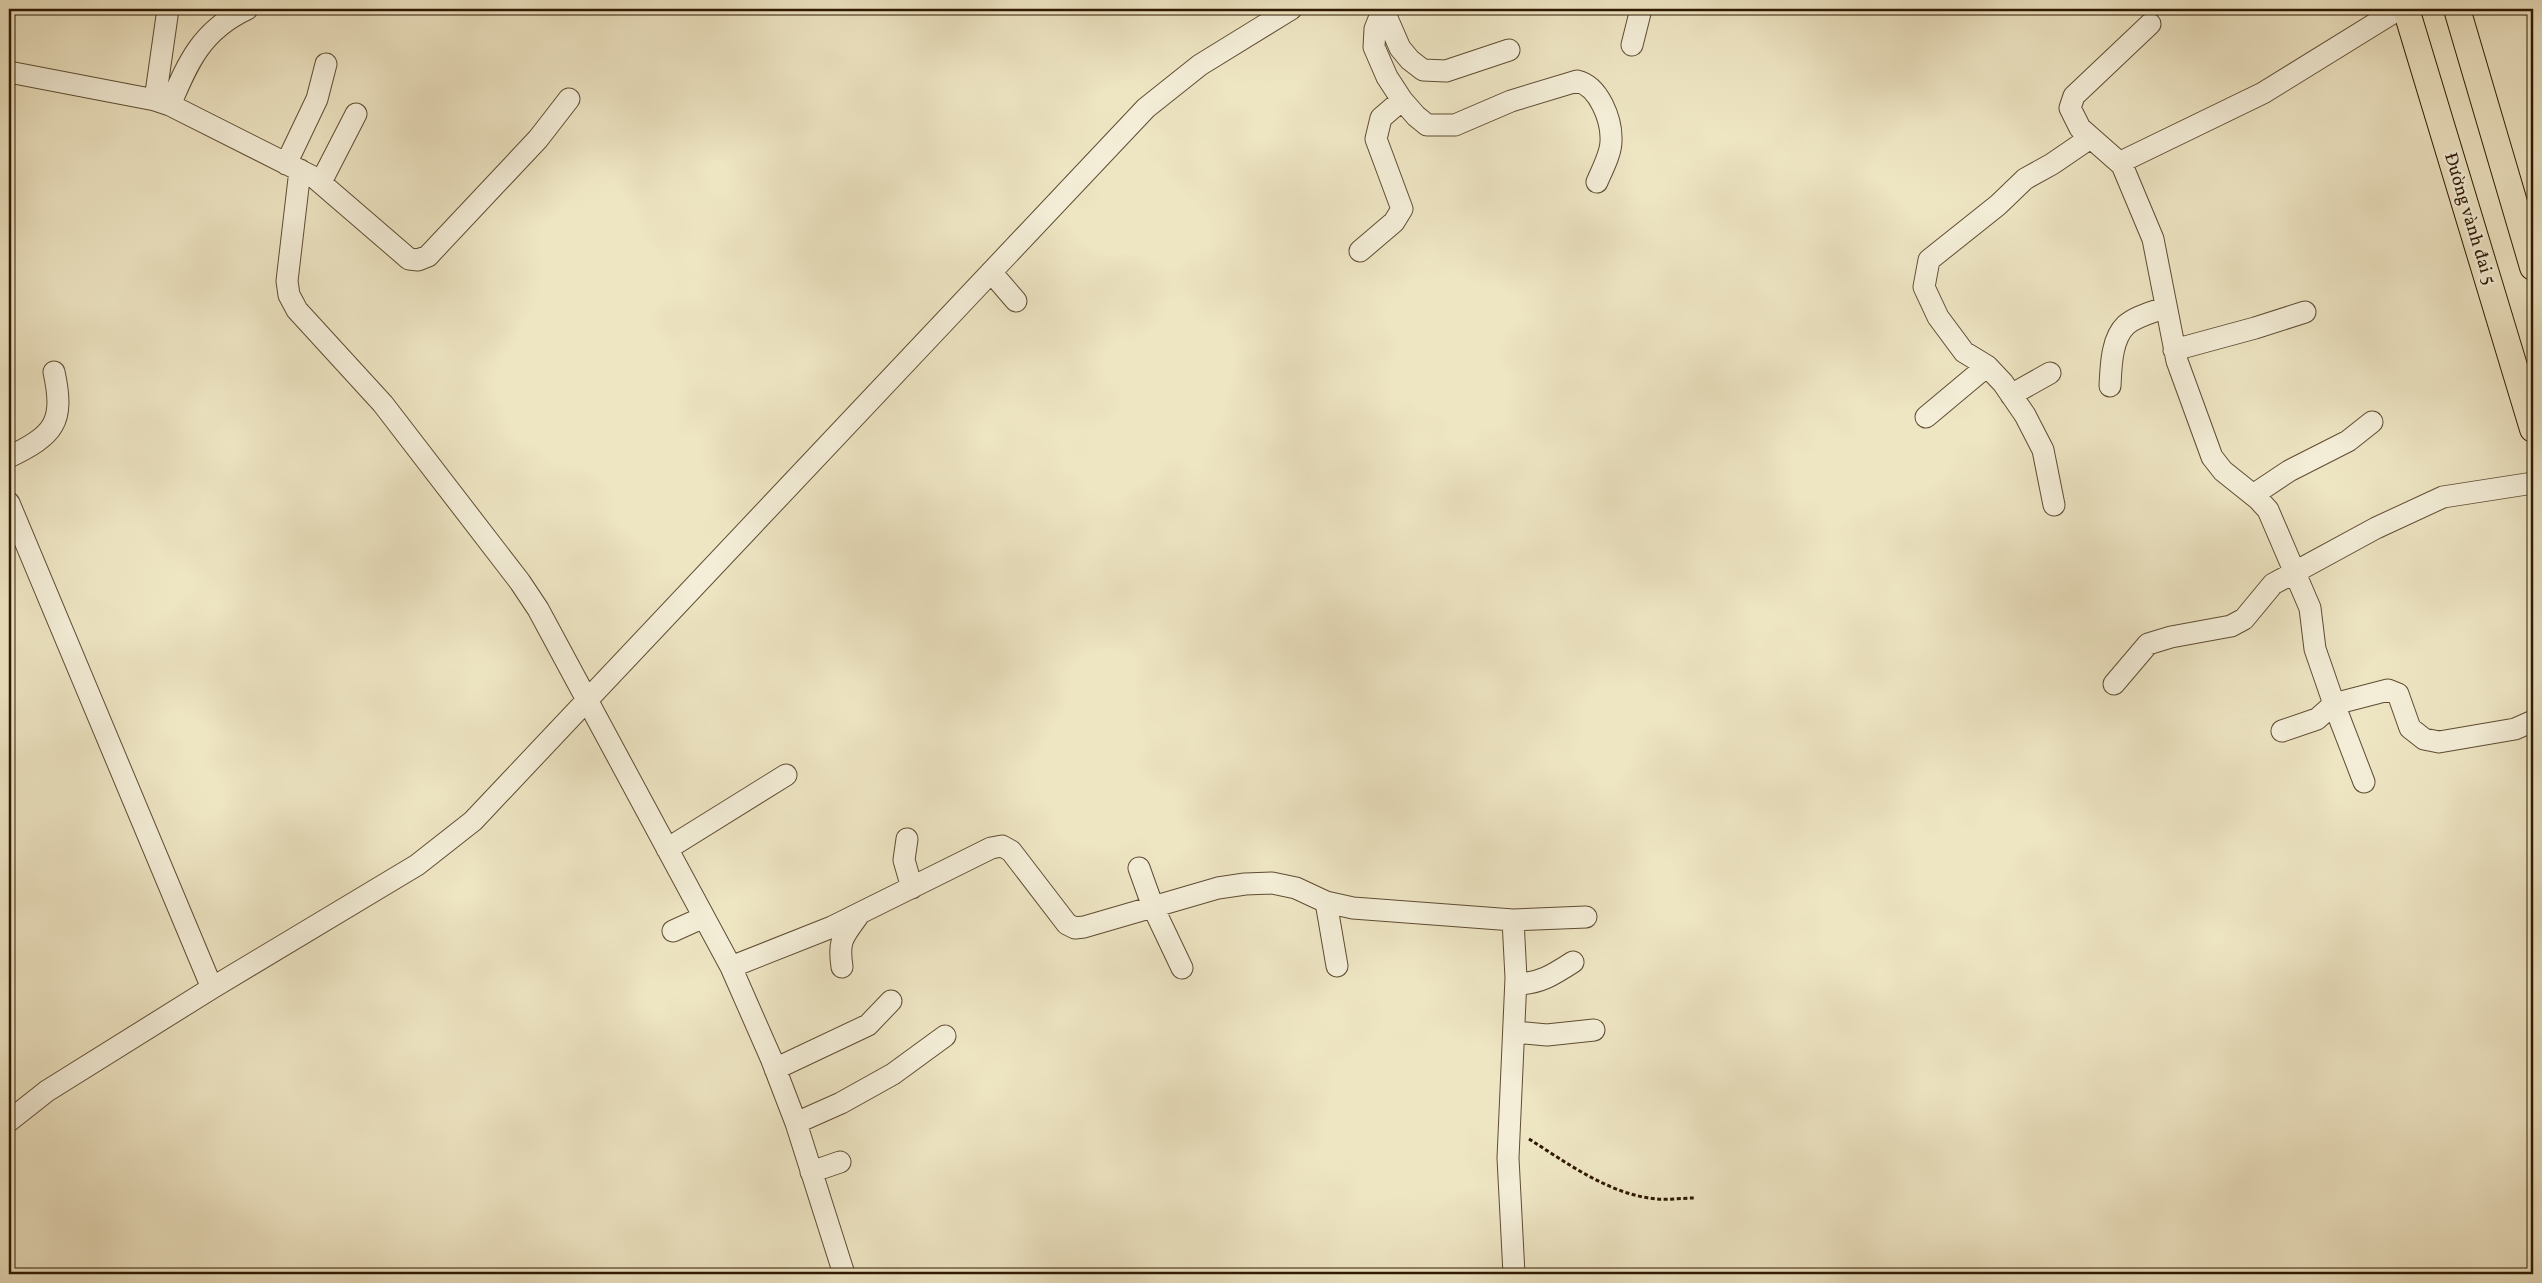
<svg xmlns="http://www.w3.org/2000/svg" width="2542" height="1283" viewBox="0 0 2542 1283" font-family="Vollkorn,serif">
<rect width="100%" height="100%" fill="#eee5c3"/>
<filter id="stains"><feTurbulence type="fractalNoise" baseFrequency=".004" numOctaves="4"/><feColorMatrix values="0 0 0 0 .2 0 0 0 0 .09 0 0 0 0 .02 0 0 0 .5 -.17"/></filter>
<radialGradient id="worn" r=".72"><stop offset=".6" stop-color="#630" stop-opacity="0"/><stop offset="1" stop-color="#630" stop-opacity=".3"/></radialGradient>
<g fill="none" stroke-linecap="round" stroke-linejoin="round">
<defs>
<path id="minor" d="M1383,9L1375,29L1374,47L1387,77L1402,100L1416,116L1427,125H1455L1511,101L1577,81C1599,86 1612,120 1611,141C1611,154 1602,170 1597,182
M1383,9L1400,48L1410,60L1423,70L1446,71L1509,50
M2150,24L2074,96L2070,108L2080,128L2122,165L2153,239L2177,361L2212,457L2223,471L2258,499L2268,510L2310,608L2315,649L2334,704L2388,690L2398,694L2410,728L2424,739L2439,742L2515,729L2533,721
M1632,45L1641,9
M9,72L155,100L170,105L315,178L409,259L418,260L428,256L538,139L569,99
M155,100L168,9
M170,105C188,62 202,30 247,9
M286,164L317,99L326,64
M2122,165L2127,159L2263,93L2399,9
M300,170L287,281L289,295L297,310L383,404L520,582L538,609L731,967L771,1058L796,1123L844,1274
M321,182L356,114
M1360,251L1394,222L1402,209L1376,139L1381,118L1402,100
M991,272L1016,301
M2174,350L2255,328L2305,312
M2110,386C2111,368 2111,339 2126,325C2136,316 2154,312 2166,307
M2011,395L2050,373
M1926,417L1987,366
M9,457C54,435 65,423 54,372
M2253,495L2289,471L2348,441L2372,422
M9,503L212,988
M2054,505L2043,450L2025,415L2003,383L1987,366L1964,352L1938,317L1924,287L1929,260L1998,205L2025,179L2052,164L2090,138
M2114,684L2148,644L2171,637L2231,626L2244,619L2273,584L2376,528L2443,497L2533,483
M2282,731L2317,719L2334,704L2364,782
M907,839L904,860L912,888
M667,849L786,775
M1139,868L1153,907L1182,968
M1326,902L1337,966
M1513,920L1516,978L1508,1158L1514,1274
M673,931L704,917
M731,967L832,927L991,848L1002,846L1011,851L1067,924L1075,928L1084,927L1218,888L1245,884L1272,883L1296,888L1326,902L1353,908L1513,920L1586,917
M842,967C838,940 843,937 858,916
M1516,984C1539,984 1553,975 1573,962
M1514,1032L1547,1035L1594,1030
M775,1069L868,1025L891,1001
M9,1121L47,1091L212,988L417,865L473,821L1146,108L1200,65L1291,9
M796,1123L841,1103L893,1074L945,1036
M811,1172L840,1162"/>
<path id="major" d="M2406,9L2533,429
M2457,9L2533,267"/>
</defs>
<!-- minor casing -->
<use href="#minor" stroke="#5f4c33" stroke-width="23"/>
<!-- major casing -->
<use href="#major" stroke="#2f1903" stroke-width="28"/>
<!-- path -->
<path stroke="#2f1903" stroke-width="3" stroke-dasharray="4 2.5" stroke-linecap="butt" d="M1529,1139C1567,1163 1610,1195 1657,1199C1669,1200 1683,1198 1695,1198"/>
<!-- minor -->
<use href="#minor" stroke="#f4eed8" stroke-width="21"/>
<!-- major -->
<use href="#major" stroke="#eee5c3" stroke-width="26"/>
</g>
<g text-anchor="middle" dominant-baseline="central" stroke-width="5" stroke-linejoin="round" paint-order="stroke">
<!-- street labels -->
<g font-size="18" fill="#2f1903" stroke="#f4eed8">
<text transform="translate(2469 219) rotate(73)">Đường vành đai 5</text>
</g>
</g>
<!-- margin -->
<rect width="2542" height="1283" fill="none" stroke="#eee5c3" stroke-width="30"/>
<rect x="10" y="10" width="2522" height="1263" fill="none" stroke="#2f1903" stroke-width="2.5"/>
<rect x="15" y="15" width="2512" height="1253" fill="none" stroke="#2f1903"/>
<rect width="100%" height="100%" filter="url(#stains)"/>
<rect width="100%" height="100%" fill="url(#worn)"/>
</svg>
